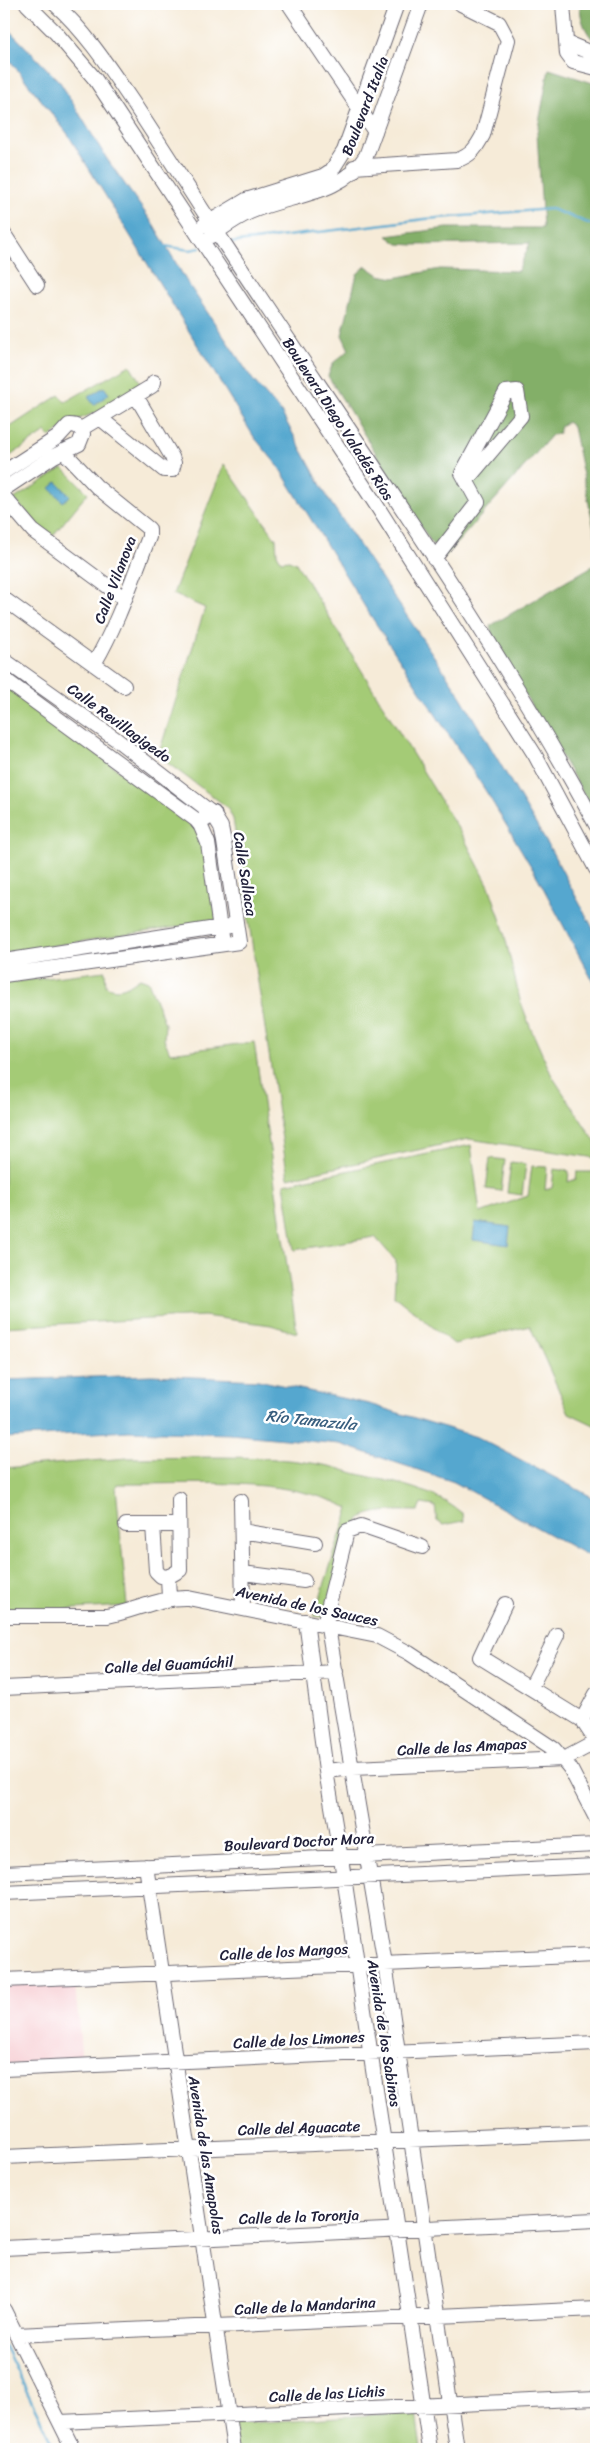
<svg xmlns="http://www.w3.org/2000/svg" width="600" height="2453" viewBox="0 0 600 2453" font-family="Sriracha,sans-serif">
<rect width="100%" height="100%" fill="#fff"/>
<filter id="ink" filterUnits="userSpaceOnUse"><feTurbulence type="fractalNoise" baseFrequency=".02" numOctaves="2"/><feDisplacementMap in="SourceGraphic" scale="10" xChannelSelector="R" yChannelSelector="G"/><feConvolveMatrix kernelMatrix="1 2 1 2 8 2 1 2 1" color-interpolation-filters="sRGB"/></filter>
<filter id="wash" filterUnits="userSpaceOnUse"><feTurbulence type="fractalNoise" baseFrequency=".0096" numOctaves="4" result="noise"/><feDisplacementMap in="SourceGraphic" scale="20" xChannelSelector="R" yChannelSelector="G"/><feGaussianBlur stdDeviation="1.12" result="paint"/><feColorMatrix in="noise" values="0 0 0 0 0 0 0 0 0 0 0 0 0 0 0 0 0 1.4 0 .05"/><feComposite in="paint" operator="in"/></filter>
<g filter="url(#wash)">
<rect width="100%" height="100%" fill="#f6ebd8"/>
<!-- built -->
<path fill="#f7cfd4" d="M4,1982L75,1984L82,2062L4,2065Z"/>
<!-- green -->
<path fill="#a4cb76" stroke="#637658" d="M130,365L142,385L105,409L74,421L50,437L46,432L4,460V431L59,395L65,402Z
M224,464L276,539L277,554L281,561L289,560L296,563L465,840L489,886L502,924L520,1000L531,1029L552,1076L596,1143V1158L469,1139L288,1178L233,819L227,807L158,756L205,608L173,594Z
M63,468L88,493L51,538L14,499Z
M7,688L190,823L201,834L217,921L4,953V694Z
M105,971L106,986C120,993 128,986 140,978L148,981L165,1024L164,1039L170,1053L254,1042L297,1333L271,1325L204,1316L4,1327V983Z
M471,1145L480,1213L528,1196L532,1166L547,1167L545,1190L552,1188L554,1169L569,1171L568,1182L576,1179L577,1172H596V1426L569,1413L530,1326L454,1344L394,1296L396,1261L375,1237L294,1250L284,1184Z
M490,1158L505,1160L501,1191L486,1189Z
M511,1162L526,1164L522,1195L507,1193Z
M128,1458C194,1458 264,1453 329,1466C340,1468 351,1473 362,1475C399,1484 433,1489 463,1514L464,1521L443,1525L437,1521L435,1506L421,1504L418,1511C403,1511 369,1509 359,1520L323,1617L314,1616L349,1508C282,1475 191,1485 117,1484L116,1487L127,1606L4,1613V1468Z
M416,2412L421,2449H236L232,2424Z"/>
<!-- forest -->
<path fill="#83af67" stroke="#526851" d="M580,4L596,5V43C585,32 580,19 580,4Z
M549,69L596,84V538L573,427L567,422L561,426L559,433L552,435L442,560L328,376L333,363L349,350L342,335L357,274L366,266L379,275L394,278L440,269L518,271L530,243L413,245L398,244L387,236L447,228H543L537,133Z
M596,564V815L494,642L490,626Z"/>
<!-- water -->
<path fill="#54a7cf" stroke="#3b6485" d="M4,25L60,82L107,159L154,225L187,282L253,380L281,412L329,500L458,692L551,850L596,934V987L538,878L487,793L365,607L278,466L254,437L67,133L4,53Z
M104,387L109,394L94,405L88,397Z
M57,482L70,496L63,502L50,488Z
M475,1222L510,1227L508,1245L473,1240Z
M152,1375L258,1380L369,1404L477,1437L596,1499V1560L454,1482L340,1444L230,1434L129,1431L4,1438V1380Z"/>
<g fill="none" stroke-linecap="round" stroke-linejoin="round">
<!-- stream -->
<path stroke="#54a7cf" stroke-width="2.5" d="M230,243L425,219L551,209L596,226
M164,246L190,250L200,248
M4,2345L55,2449"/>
</g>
</g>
<g filter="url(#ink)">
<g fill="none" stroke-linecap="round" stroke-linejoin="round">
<defs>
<path id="minor" d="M27,4L56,33L95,79L375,503L535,755L596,869
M55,4C87,33 110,69 134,104C165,151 195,199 226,246C352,437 487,623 596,825
M289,4L375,132
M563,4L567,54L573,62L596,68
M567,43L596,55
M354,167L457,160C471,156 476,148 483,135L508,40L499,23L461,4
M204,225L246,200L323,176L332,170L344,151L397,4
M4,234L37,285
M211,236C223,228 236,218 250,212C290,194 341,196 366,156L421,4
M100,418L164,470H172L174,463L172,457L136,396
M81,429L152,386L154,382
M63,451L97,487L149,529V537C132,580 118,623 94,664
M4,472L58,437L69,425C77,425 80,427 83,434L79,444L54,456L4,489
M4,497L33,531L125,599
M434,559L478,502L462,473L506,392L517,391L521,416L466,481
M4,599L124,686
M4,660L117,740L213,814L221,827L224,842L239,942L4,975
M4,679L199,822L208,843L222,944
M4,961L229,926
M241,1501L243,1609
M126,1525H179
M153,1525L156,1571L161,1576L168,1577
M242,1531L315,1543
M422,1547L361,1526L347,1531L326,1616L385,1964L457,2449
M243,1573L304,1581
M169,1598L168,1577L180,1570L179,1499
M505,1604L480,1657L582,1720L596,1741
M4,1616H107C136,1611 158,1597 188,1598L377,1636L409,1653L554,1749L570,1768L596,1818
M306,1621L326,1771L344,1877L430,2449
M531,1687L557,1635
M4,1688L336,1672
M582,1720L596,1694
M326,1771L353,1768L564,1759L596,1742
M146,1866L234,2449
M4,1873L596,1845
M4,1893L596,1866
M4,1980L596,1955
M4,2069L596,2043
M4,2157L596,2132
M4,2248L596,2220
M4,2310L73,2449
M16,2335L596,2309
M60,2422L596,2398"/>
<path id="major" d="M199,822L213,814"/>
</defs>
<!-- minor casing -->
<use href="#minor" stroke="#6c6872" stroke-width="16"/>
<!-- major casing -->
<use href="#major" stroke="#6c6872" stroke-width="19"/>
<!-- minor -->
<use href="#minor" stroke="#fff" stroke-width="14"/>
<!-- major -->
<use href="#major" stroke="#fff" stroke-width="16"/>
</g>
</g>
<g text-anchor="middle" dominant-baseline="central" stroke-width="5" stroke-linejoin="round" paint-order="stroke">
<!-- street labels -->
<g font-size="15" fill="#22223b" stroke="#fff">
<text transform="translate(365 106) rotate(-69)">Boulevard Italia</text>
<text transform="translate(338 419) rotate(57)">Boulevard Diego Valadés Ríos</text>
<text transform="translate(115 580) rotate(-69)">Calle Vilanova</text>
<text transform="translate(119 723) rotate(36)">Calle Revillagigedo</text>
<text transform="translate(245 874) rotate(81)">Calle Sallaca</text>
<text transform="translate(307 1606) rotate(12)">Avenida de los Sauces</text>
<text transform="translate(169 1665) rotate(-3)">Calle del Guamúchil</text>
<text transform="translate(462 1747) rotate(-3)">Calle de las Amapas</text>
<text transform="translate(299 1842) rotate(-3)">Boulevard Doctor Mora</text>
<text transform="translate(284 1952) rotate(-3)">Calle de los Mangos</text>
<text transform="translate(384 2033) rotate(81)">Avenida de los Sabinos</text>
<text transform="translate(299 2040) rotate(-3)">Calle de los Limones</text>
<text transform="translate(299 2128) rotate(-2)">Calle del Aguacate</text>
<text transform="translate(206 2155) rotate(81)">Avenida de las Amapolas</text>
<text transform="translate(299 2217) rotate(-2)">Calle de la Toronja</text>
<text transform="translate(305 2306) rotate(-3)">Calle de la Mandarina</text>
<text transform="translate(327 2394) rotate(-3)">Calle de las Lichis</text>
</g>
<!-- water labels -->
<g font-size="16" font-style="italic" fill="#385e7e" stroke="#fff">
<text transform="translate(311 1420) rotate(6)">Río Tamazula</text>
</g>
</g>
<!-- margin -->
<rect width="600" height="2453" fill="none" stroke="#fff" stroke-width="20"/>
</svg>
